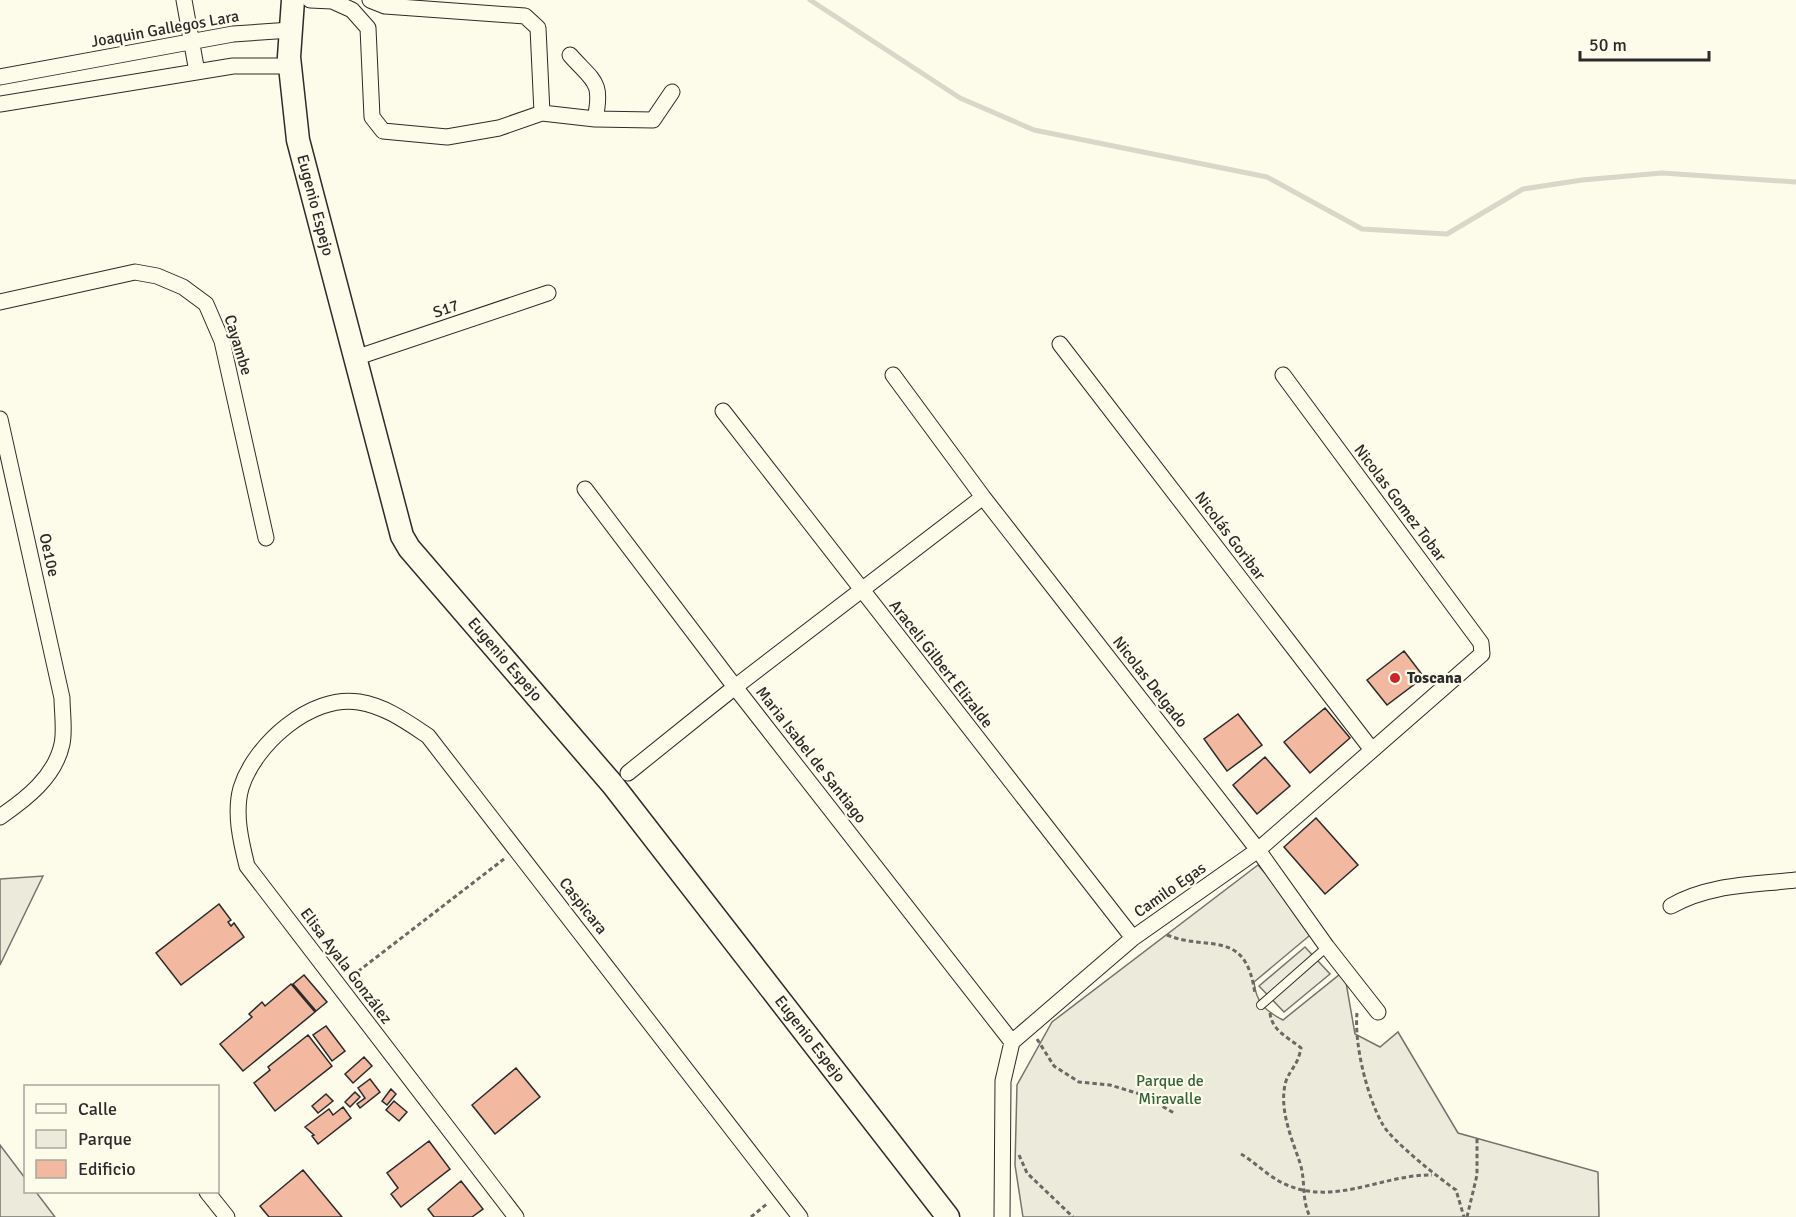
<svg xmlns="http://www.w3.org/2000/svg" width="1796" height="1217" viewBox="0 0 1796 1217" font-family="Signika,sans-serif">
<rect width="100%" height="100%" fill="#fdfbea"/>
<!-- green -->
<path fill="#ecebdb" stroke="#74746e" stroke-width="1.5" d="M1258,865L1315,931L1254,982C1256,1002 1265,1011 1283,1020L1344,971L1355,1034L1380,1047L1398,1032L1458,1133L1598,1172L1599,1217H1023L1015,1165L1017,1085L1052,1022Z
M43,876L0,965V879Z
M0,1145L25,1178L26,1192H36L55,1217H0Z"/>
<!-- parking -->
<path fill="#eceadb" stroke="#74746e" stroke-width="1.5" d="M1305,947L1330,974L1284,1012L1259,986Z"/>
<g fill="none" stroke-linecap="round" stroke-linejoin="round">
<!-- stream -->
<path stroke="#d8d7c9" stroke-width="5" d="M810,0L960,98L1034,130L1267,177L1362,229L1447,234L1523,189L1582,180L1662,173L1796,182"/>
</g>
<!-- building -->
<path fill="#f2b8a0" stroke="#2b2b2b" stroke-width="1.5" d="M1404,651L1424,677L1387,705L1367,680Z
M1325,708L1350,738L1310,773L1284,742Z
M1238,714L1262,745L1227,771L1204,739Z
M1265,757L1290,786L1257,814L1233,785Z
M1316,818L1358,865L1325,894L1284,847Z
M219,904L231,920L228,922L231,926L234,923L244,937L181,985L156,953Z
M304,975L327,1002L316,1011L293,984Z
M291,984L315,1012L243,1071L220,1044L252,1017L249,1014L262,1002L265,1006Z
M326,1026L345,1051L332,1061L313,1035Z
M308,1035L332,1066L275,1111L254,1083L270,1070L268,1067Z
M364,1057L372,1066L353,1083L345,1074Z
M516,1068L540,1097L495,1134L472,1105Z
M370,1079L380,1092L360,1108L357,1104L365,1098L358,1088Z
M391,1089L396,1094L387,1105L382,1101Z
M355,1092L360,1097L350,1107L345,1102Z
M326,1094L333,1101L318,1113L312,1106Z
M394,1101L407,1112L399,1121L386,1110Z
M343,1107L351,1118L318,1144L312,1136L314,1135L305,1127L329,1109L333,1115Z
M429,1141L450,1169L401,1207L391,1194L398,1188L387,1173Z
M303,1170L342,1217H269L260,1206Z
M461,1181L483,1209L472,1217H434L428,1209Z"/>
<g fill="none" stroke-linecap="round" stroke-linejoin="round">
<defs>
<path id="lane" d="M1261,1005L1327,947"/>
<path id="street" d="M184,0L197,72
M310,0L332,1L352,10L368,28L372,117L383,131L447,137L499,128L542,113L595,119L653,120L672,92
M370,0L385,6L525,16L538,28L542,113
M570,55C594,82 603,81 595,119
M0,77L233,34L291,30
M0,104L233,66H290
M0,302L135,272L157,276L183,287L206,304L222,341L266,538
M1060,344L1372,750
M355,358L548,293
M893,375L983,497L1258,850L1327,947L1378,1012
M723,411L1133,938
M0,419L62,698C62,712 65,730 62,744C55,777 26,799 0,817
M585,489L735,687L1012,1042
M628,773L735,687L983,497
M1671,906C1709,884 1753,885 1796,880
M207,1192L227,1217
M516,1217L247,866C241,842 234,813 241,788C254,745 311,694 359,702C385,706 407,722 428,736L800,1217
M1002,1217L1003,1081L1012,1042L1133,938L1258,850L1482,654L1481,643L1283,375"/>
<g id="secondary">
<path id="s1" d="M293,0L289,57L298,140L402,536L409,548L613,785L948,1217"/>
</g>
</defs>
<!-- lane casing -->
<use href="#lane" stroke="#2b2b2b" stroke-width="10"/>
<!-- street casing -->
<use href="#street" stroke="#2b2b2b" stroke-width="17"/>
<!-- secondary casing -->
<use href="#secondary" stroke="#2b2b2b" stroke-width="25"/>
<!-- path -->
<path stroke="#6a6964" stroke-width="3" stroke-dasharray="4.5 3" stroke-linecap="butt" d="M1167,935C1208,952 1246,927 1255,994
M352,976L504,859
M1270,1013C1272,1031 1288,1037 1301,1048C1298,1065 1291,1068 1286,1081C1278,1108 1292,1139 1300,1163C1306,1182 1301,1198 1310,1217
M1357,1013C1354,1044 1367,1097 1383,1125C1392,1141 1440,1179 1456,1190L1464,1217
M1037,1039L1054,1066L1079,1082L1110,1085L1143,1095L1174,1113
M1241,1154C1256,1163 1270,1178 1287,1185C1336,1206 1384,1174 1432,1175
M1019,1155L1027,1173L1073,1217
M751,1217L768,1203
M1467,1217L1477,1175V1138"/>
<!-- lane -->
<use href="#lane" stroke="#fdfbea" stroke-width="8"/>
<!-- street -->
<use href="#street" stroke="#fdfbea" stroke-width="15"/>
<!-- secondary -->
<use href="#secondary" stroke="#fdfbea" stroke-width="22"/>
</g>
<!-- markers -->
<circle fill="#c62828" stroke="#fdfbea" stroke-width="2" cx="1395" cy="678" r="6"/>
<g text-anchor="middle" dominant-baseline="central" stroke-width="4.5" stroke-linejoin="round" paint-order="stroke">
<!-- street labels -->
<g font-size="16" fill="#2b2b2b" stroke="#fdfbea">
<text transform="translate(165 29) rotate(-10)">Joaquin Gallegos Lara</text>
<text stroke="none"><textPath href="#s1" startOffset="208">Eugenio Espejo</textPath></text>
<text transform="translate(446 309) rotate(-19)">S17</text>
<text transform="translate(238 345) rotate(73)">Cayambe</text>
<text transform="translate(1400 503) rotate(53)">Nicolas Gomez Tobar</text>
<text transform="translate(1230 536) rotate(53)">Nicolás Goribar</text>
<text transform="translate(49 555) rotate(77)">Oe10e</text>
<text stroke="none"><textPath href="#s1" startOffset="711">Eugenio Espejo</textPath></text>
<text transform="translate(941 664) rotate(52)">Araceli Gilbert Elizalde</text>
<text transform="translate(1150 682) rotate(52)">Nicolas Delgado</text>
<text transform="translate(811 755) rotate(52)">Maria Isabel de Santiago</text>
<text transform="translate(1170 890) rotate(-35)">Camilo Egas</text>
<text transform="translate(583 906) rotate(52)">Caspicara</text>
<text transform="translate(346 966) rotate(53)">Elisa Ayala González</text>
<text stroke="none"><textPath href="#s1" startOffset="1198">Eugenio Espejo</textPath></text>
</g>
<!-- poi labels -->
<g font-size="16" font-weight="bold" fill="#2b2b2b" stroke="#fdfbea" text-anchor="start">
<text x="1407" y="678">Toscana</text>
</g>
<!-- park labels -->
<g font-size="16" fill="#34623c" stroke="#fdfbea">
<text x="1170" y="1081">Parque de<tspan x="1170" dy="18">Miravalle</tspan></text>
</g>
</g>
<!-- legend -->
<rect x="24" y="1085" width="195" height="108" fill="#fdfbea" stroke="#a9a89e" stroke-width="1.5"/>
<rect x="36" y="1104" width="30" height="9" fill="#fdfbea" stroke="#a9a89e" stroke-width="1.5"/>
<text x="78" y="1115" font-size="18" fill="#2b2b2b">Calle</text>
<rect x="36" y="1130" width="30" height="18" fill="#ecebdb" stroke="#a9a89e" stroke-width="1.5"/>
<text x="78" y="1145" font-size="18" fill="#2b2b2b">Parque</text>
<rect x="36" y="1160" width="30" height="18" fill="#f2b8a0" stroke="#a9a89e" stroke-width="1.5"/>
<text x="78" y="1175" font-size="18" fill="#2b2b2b">Edificio</text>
<!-- scale -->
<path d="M1580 51v9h129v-9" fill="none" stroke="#2b2b2b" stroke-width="3"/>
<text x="1589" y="51" font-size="18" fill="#2b2b2b" stroke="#fdfbea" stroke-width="4.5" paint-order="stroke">50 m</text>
</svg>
